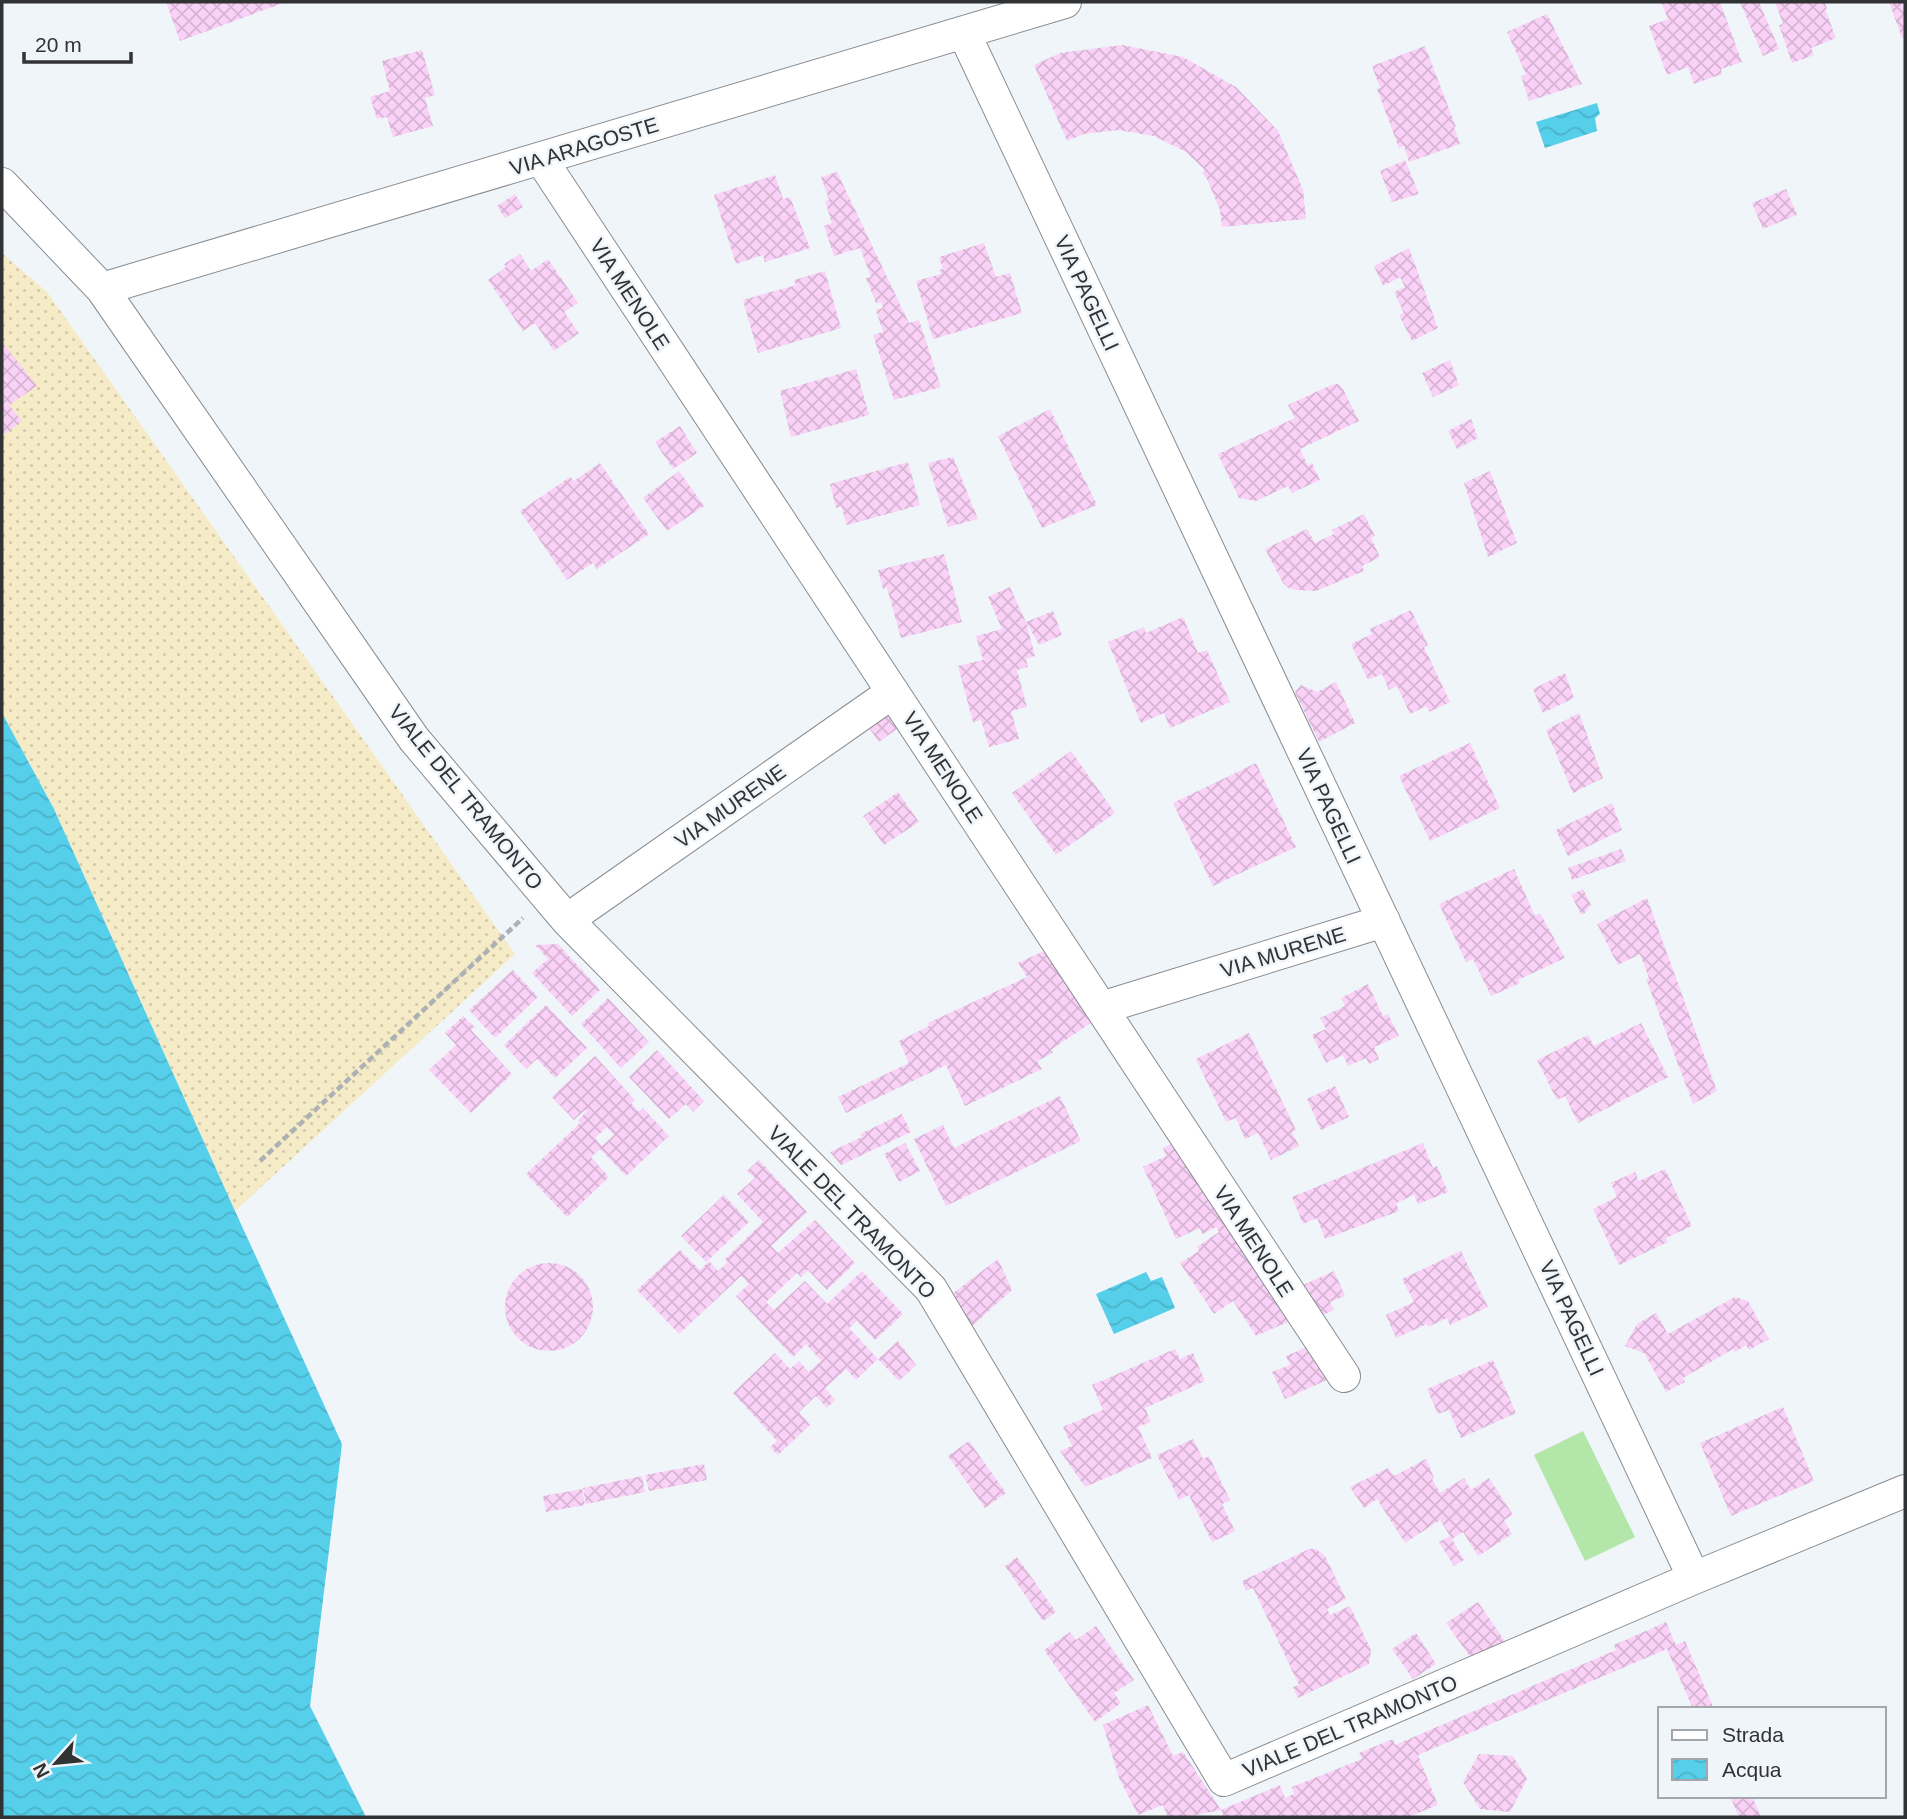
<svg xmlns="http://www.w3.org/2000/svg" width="1907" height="1819" viewBox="0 0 1907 1819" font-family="Helvetica,sans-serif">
<defs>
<pattern id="sand-dots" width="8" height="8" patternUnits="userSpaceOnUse" patternTransform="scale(1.75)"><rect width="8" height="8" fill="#f5ebc6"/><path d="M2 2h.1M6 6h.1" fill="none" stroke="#d2caab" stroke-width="1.8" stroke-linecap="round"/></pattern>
<pattern id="water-waves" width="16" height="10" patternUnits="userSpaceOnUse" patternTransform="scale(1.75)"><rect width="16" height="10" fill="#56cfea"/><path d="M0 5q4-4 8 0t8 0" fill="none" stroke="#4bb2c9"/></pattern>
<pattern id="building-cross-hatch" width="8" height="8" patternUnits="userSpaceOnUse" patternTransform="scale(1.75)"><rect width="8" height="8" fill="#fad1f7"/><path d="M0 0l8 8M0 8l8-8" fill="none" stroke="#d7b4d4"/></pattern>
</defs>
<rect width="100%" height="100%" fill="#f0f5fa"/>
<!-- grass -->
<path fill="#b2e7a9" d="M1583,1431L1635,1537L1585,1561L1534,1455Z"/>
<!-- sand -->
<path fill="url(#sand-dots)" d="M2,253L47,292L515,954L235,1211L54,809L2,713Z"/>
<!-- water -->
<path fill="url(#water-waves)" d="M1597,103L1600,114L1595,118L1597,131L1545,148L1536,122Z
M2,713L54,809L235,1211L342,1444L310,1706L366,1817H2Z
M1146,1272L1151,1281L1162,1277L1175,1308L1114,1334L1096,1294Z"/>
<!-- building -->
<path fill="url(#building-cross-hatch)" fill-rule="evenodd" d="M166,2H286L180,41Z
M1661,2H1720L1742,62L1721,69L1722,74L1694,84L1688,67L1667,75L1649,26L1668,19Z
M1740,2H1759L1779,49L1763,56Z
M1775,2H1825L1827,9H1825L1836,38L1811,48L1814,55L1792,63L1779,25L1783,24Z
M1889,2H1905V37L1902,38Z
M1547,14L1582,84L1529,101L1521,76L1526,74L1507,32Z
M1122,45L1183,57L1236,87L1278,131L1303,190L1306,219L1222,227L1220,210L1207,179L1202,173L1205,170L1186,152L1154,136L1118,130L1084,134L1067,141L1034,65L1060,53Z
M1425,46L1456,127H1454L1460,144L1409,162L1404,146L1399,148L1377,89L1380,88L1372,66Z
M422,50L435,95L425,98L433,126L393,137L387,117L377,119L370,97L390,91L382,61Z
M1405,160L1419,194L1392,202L1380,171Z
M837,172L909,323L919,320L941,387L894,400L873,335L883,332L876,310L883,308L881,302L876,303L866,278L871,277L860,248L834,256L824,226L832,223L825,201L829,200L821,177Z
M775,175L783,199L790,197L810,248L765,262L763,255L736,264L714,195Z
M1786,189L1797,215L1763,229L1752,203Z
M515,194L523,207L505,218L497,206Z
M984,243L996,277L1010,273L1022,313L933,339L916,281L941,274L939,270L943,269L939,257Z
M1409,248L1438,328L1412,341L1399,315L1404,313L1394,292L1405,287L1400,277L1383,286L1374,266Z
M520,254L531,271L548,259L578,303L564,312L579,333L554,351L535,323L523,331L488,280L506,267L504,264Z
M825,271L841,328L758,353L743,300L796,285L794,280Z
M2,342L37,386L9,405L22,421L2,436Z
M1450,360L1459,385L1433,397L1422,373Z
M856,369L869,415L791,437L780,391Z
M1338,384L1343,389L1359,421L1300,449L1308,466L1312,463L1320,480L1292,493L1288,486L1256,501L1239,498L1218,454L1295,418L1288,405L1331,385Z
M1050,409L1097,505L1042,528L998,436Z
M1471,419L1478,438L1457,449L1448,431Z
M680,426L697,453L673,469L655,442Z
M953,457L978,519L948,527L928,463Z
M908,462L920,505L847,525L841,506L836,508L830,484Z
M600,463L649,534L597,569L593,563L567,580L520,511L570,477L574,481Z
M679,471L704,506L667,531L643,498Z
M1490,471L1517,543L1488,557L1464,483Z
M1364,514L1375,536L1371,538L1380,557L1362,566L1364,571L1316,591L1296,590L1289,588L1283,583L1265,549L1307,529L1315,543L1334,534L1332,530Z
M944,554L962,622L901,638L887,588L883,589L878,570Z
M1010,587L1026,622L1053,611L1062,635L1039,645L1026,622L1035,656L1026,659L1028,667L1017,670L1027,707L1011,711L1019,739L989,747L981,720L973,722L958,666L983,660L976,636L1002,629L988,597Z
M1411,610L1428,645L1424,647L1450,702L1429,712L1426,706L1410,714L1397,686L1389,690L1382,674L1368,680L1351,644L1372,634L1370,629Z
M1183,617L1198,653L1207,650L1230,702L1170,728L1164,713L1141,723L1108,642L1144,627L1146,633Z
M1565,673L1574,698L1543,713L1533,689Z
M1336,682L1355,723L1319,742L1295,692L1301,685L1317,692Z
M1579,713L1603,778L1573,793L1546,730Z
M887,715L897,729L879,742L869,728Z
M1470,743L1500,808L1430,841L1399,776Z
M1071,751L1115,813L1056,855L1012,793Z
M1256,763L1296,847L1213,886L1173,803Z
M898,792L919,822L884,845L863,816Z
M1612,803L1622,830L1568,856L1556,830Z
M1621,849L1626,861L1572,880L1568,868Z
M1514,869L1535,916L1540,913L1565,958L1518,980L1520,983L1491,996L1473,959L1466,962L1439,904Z
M1583,889L1591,905L1584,914H1581L1571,895Z
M1647,898L1717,1091L1693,1104L1646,979L1649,978L1640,954L1618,965L1597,924Z
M558,944L600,990L572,1016L532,973L548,959L535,945Z
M1044,951L1092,1022L1051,1050L1053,1053L1037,1061L1042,1069L965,1106L946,1065L846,1113L838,1097L909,1063L899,1041L929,1026L928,1023L1027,977L1018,963Z
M513,970L538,997L495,1038L469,1010Z
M1368,984L1383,1016L1388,1014L1399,1036L1374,1047L1379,1059L1369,1064L1366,1058L1348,1066L1343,1055L1326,1063L1312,1035L1326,1029L1320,1018L1345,1006L1341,998Z
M608,998L649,1042L621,1068L581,1024Z
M546,1005L587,1048L555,1078L537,1059L526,1069L504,1045Z
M463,1016L475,1027L471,1030L512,1074L471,1113L429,1070L456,1045L445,1033Z
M1641,1023L1668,1077L1578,1123L1565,1096L1557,1100L1537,1060L1588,1035L1594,1046Z
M1249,1033L1296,1130L1292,1132L1299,1146L1271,1160L1258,1133L1245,1139L1236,1118L1226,1122L1196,1059Z
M657,1050L704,1101L693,1112L686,1104L669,1119L629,1077Z
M595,1056L635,1100L631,1103L639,1112L643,1108L669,1136L626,1176L600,1149L591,1157L609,1177L567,1217L526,1174L580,1123L578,1120L587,1111L585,1110L574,1120L552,1097ZM607,1127L614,1135L602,1146L595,1138Z
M1335,1086L1349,1117L1321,1130L1307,1099Z
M1060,1096L1081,1141L946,1206L914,1139L943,1125L954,1148Z
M902,1114L911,1132L841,1165L830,1152L862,1137L860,1134Z
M905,1143L920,1171L899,1182L884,1154Z
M1173,1143L1290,1321L1256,1336L1233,1301L1214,1314L1180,1263L1199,1251L1197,1247L1219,1232L1216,1227L1202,1234L1200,1228L1176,1239L1143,1167L1166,1156L1163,1148Z
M1423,1143L1433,1168L1437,1166L1448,1192L1418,1204L1414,1195L1396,1203L1399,1211L1325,1239L1317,1218L1303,1224L1292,1197Z
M759,1160L807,1212L771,1246L778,1253L815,1220L855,1263L827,1290L808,1270L801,1277L797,1273L766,1302L774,1310L805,1281L827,1304L862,1271L903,1314L875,1340L857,1321L849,1328L878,1359L856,1380L846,1369L825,1388L835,1400L827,1408L816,1396L799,1412L810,1425L778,1455L770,1447L777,1441L733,1393L775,1353L790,1369L799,1361L809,1372L821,1361L806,1344L793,1357L736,1296L749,1284L741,1276L679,1334L637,1290L680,1250L700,1270L709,1261L718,1271L728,1262L725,1259L763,1222L737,1194L755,1178L747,1171Z
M1665,1169L1692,1226L1666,1238L1668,1242L1619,1265L1593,1209L1617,1197L1611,1183L1635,1172L1639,1181Z
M724,1195L749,1222L706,1262L681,1236Z
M1461,1251L1488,1307L1450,1325L1447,1318L1428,1327L1427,1324L1396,1338L1386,1315L1414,1302L1402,1279Z
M998,1259L1012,1290L972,1326L948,1297Z
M505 1307a44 44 0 1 1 88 0a44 44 0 1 1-88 0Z
M1334,1271L1345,1296L1330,1302L1334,1310L1320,1316L1299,1287Z
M1735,1297L1748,1301L1769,1339L1749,1350L1746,1345L1735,1352L1733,1349L1683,1378L1685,1382L1666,1392L1644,1353L1625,1346L1637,1324L1656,1313L1668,1334Z
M898,1341L916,1365L899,1381L878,1359Z
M1307,1347L1329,1379L1285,1399L1272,1372L1290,1365L1286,1356Z
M1175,1349L1180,1359L1193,1353L1205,1381L1145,1408L1151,1422L1138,1427L1152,1458L1085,1487L1060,1451L1072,1446L1063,1427L1103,1410L1092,1385Z
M1493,1360L1516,1413L1461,1438L1449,1410L1438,1414L1427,1389Z
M1783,1407L1814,1481L1731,1516L1700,1443Z
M1193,1439L1203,1459L1209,1456L1230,1500L1222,1504L1235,1531L1212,1542L1189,1495L1179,1500L1157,1455Z
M969,1441L1006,1493L985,1508L948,1456Z
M1426,1459L1434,1478L1432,1479L1440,1493L1464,1478L1471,1490L1489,1478L1513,1515L1504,1520L1512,1534L1478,1556L1463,1532L1452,1539L1464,1560L1454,1566L1439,1542L1450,1536L1440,1520L1405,1543L1377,1499L1364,1508L1350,1487L1388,1468L1394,1476Z
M704,1464L707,1480L649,1491L645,1475Z
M642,1476L645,1492L586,1504L583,1488Z
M582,1489L585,1505L546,1512L543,1496Z
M1309,1549H1316L1325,1556L1346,1599L1327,1609L1330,1615L1350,1606L1371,1650L1369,1664L1298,1698L1293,1687L1299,1685L1253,1588L1246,1591L1242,1581Z
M1017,1557L1056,1612L1043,1621L1005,1566Z
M1478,1602L1511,1650L1476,1665L1446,1623Z
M1666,1622L1676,1645L1685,1641L1714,1709H1693L1667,1649L1418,1755L1438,1805L1408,1817H1224L1221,1810L1186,1817H1168L1163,1805L1138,1815L1119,1778L1103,1725L1148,1705L1173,1756L1183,1752L1221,1810L1280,1785L1285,1798L1294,1794L1292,1787L1362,1759L1359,1753L1393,1739L1395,1745L1616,1650L1614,1645Z
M1096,1626L1134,1680L1114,1693L1121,1703L1095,1722L1044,1650L1070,1632L1076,1640Z
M1416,1633L1436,1664L1413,1679L1392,1649Z
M1479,1754L1513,1756L1527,1779L1510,1812L1480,1809L1463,1782Z
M1730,1796H1752L1761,1817H1739Z"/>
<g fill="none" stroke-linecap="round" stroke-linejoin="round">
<defs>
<path id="minor" d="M964,33L1694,1578
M541,159L1344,1376
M2,184L102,289L414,739L567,920L931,1289L1224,1780L1694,1578L1905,1491
M102,289L1065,2
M567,920L893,692
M1101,1008L1384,921"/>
</defs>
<!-- minor casing -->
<use href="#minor" stroke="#898d91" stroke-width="34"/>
<!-- path -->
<path stroke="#adb1b5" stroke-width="4.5" stroke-dasharray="7 3.5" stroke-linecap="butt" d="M260,1161L523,918"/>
<!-- minor -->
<use href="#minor" stroke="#fff" stroke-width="32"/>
</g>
<g text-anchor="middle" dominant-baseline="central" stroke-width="5" stroke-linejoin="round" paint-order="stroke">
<!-- street labels -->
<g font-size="21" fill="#303234" stroke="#f0f5fa">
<text transform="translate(584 146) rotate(-17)">VIA ARAGOSTE</text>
<text transform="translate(1087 293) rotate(65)">VIA PAGELLI</text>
<text transform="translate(630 294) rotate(57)">VIA MENOLE</text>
<text transform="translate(943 767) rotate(57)">VIA MENOLE</text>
<text transform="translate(466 797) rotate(51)">VIALE DEL TRAMONTO</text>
<text transform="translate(730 806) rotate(-35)">VIA MURENE</text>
<text transform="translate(1329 806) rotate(65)">VIA PAGELLI</text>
<text transform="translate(1283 952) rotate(-17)">VIA MURENE</text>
<text transform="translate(852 1212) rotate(46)">VIALE DEL TRAMONTO</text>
<text transform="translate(1254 1241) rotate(57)">VIA MENOLE</text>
<text transform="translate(1572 1318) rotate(65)">VIA PAGELLI</text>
<text transform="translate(1350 1726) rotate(-23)">VIALE DEL TRAMONTO</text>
</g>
</g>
<!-- border -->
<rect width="1907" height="1819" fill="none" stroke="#303234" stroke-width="7"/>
<!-- legend -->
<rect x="1658" y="1707" width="228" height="91" fill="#f0f5fa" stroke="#a3a7ab" stroke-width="2"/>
<rect x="1672" y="1730" width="35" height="10" fill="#ffffff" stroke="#a3a7ab" stroke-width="2"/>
<text x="1722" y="1742" font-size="21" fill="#303234">Strada</text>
<rect x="1672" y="1759" width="35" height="21" fill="url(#water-waves)" stroke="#a3a7ab" stroke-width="2"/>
<text x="1722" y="1777" font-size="21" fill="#303234">Acqua</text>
<!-- north arrow -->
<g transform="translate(56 1763) rotate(243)" stroke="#f0f5fa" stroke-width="5" paint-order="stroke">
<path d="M0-5L12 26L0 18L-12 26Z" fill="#303234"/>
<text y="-10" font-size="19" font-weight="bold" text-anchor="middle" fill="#303234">N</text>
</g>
<!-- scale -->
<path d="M24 52v10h107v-10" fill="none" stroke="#303234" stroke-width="3.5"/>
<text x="35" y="52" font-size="21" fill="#303234" stroke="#f0f5fa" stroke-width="5" paint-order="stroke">20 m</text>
</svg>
